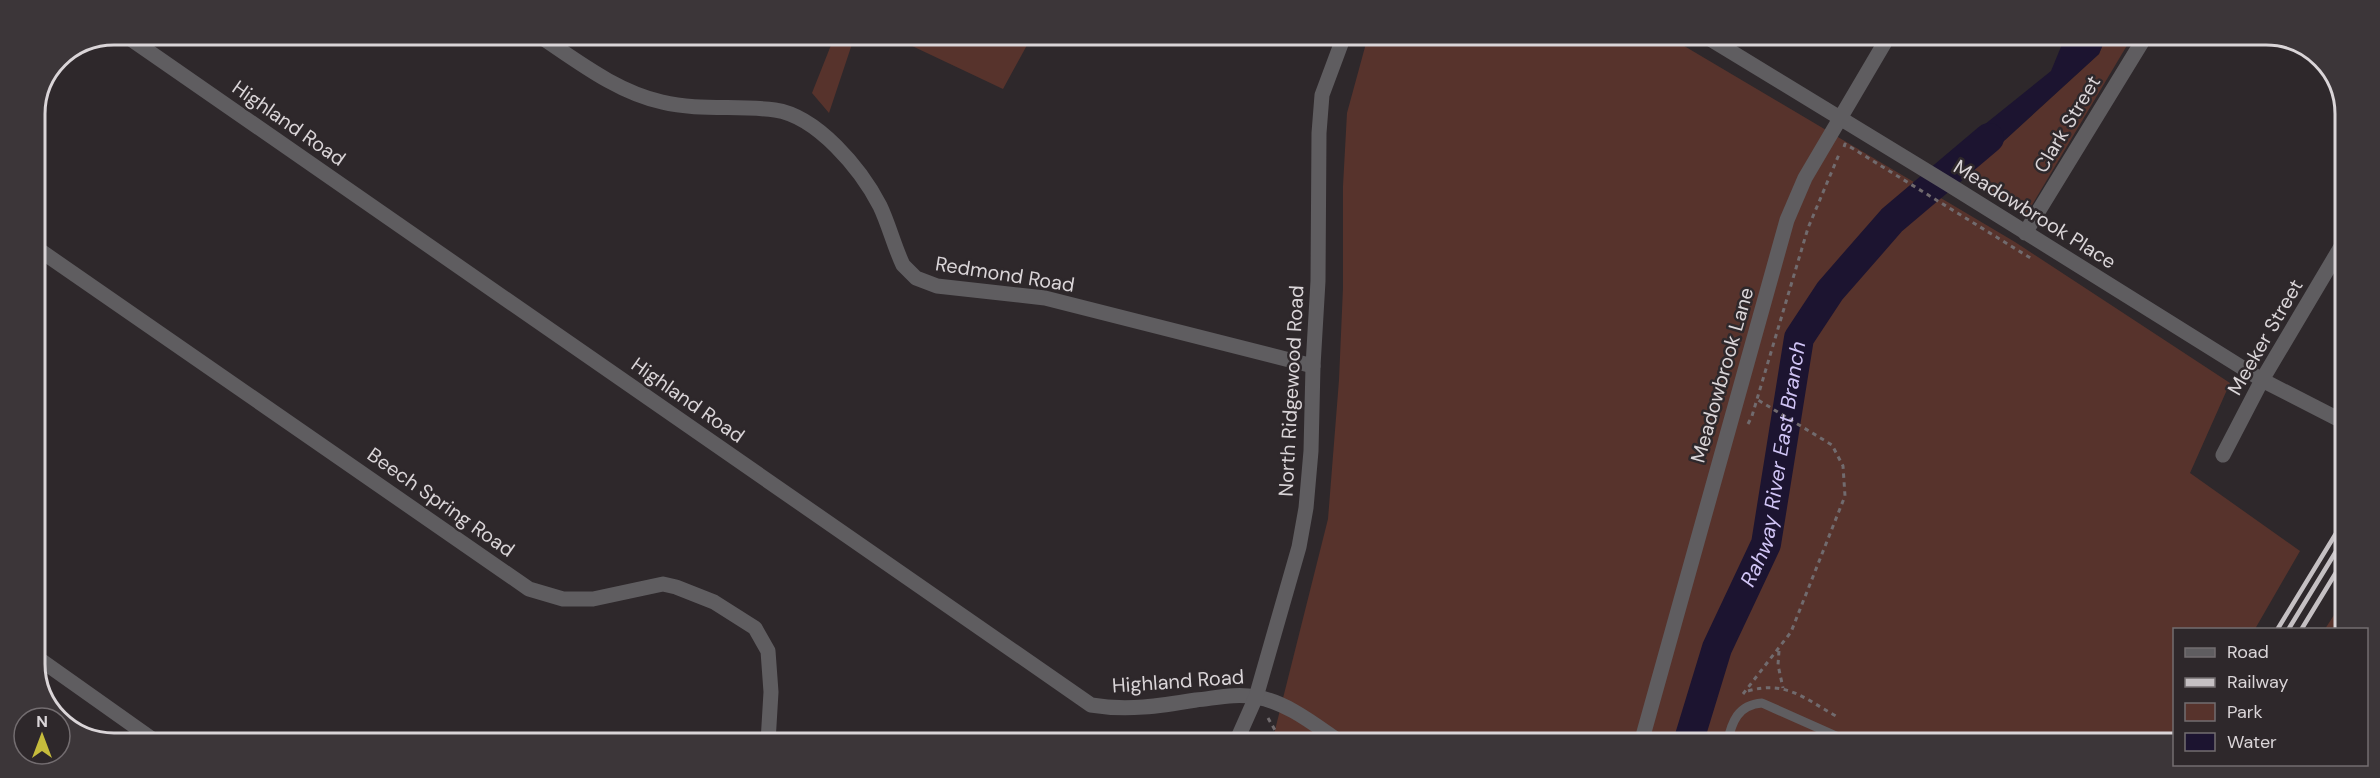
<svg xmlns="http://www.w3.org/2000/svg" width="2380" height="778" viewBox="0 0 2380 778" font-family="'DM Sans',sans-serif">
<rect width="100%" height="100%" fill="#2e282b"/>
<!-- green -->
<path fill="#57332c" d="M835,35H855L829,113L812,93Z
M891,36H1032L1003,89Z
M1368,36L1669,37L2015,242L2230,383L2190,473L2300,551L2255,629L2174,630V743L1272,742L1328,519L1339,380L1343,288V186L1347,113Z
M2106,37H2132L2026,215L1973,179L1970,172L2099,54Z
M2334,615L2343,626V629H2325Z"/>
<!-- water -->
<path fill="#1c1430" d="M2065,37H2106L2099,54L1970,172L1944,157L2051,71Z"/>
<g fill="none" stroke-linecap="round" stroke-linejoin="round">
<!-- river -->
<path stroke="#1c1430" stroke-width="30" id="s1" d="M1688,743L1717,648L1766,544L1799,338L1830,291L1892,220L1989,138"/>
<!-- path -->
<path stroke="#716b6e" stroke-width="3" stroke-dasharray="4.5 4.5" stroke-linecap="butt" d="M1844,147L1845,144L1852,148L2032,259
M1748,424L1752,416L1808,228L1840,152
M1779,651L1778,665L1783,688
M1748,691C1786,680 1805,699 1836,716
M1743,694L1791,632L1845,496L1843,466L1832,445L1758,400
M1268,718L1282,742"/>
<!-- service -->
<path stroke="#5f5d60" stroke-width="9" d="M1727,743C1732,721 1738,705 1762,703L1852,743"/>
<!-- minor -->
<path stroke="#5f5d60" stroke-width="15" d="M125,35L1091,705C1127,711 1160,706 1196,700C1216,698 1236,693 1256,697C1287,702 1315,725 1340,742
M538,35C576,60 616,92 662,102C699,111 738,105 775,110C817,116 861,169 880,206C889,225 894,246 903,265L916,278L937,286L1045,298L1313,366
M1707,37L1948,184L2262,380L2344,422
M2025,233L2145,37
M35,247L529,589L563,599H593L663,584L676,587L714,602L755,628L768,651L771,692L768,742
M2223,455L2262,380L2345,240
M35,656L155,741
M1641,743L1787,220L1805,178L1888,37"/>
<!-- tertiary -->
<path stroke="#5f5d60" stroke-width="15" d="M1236,742L1256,697L1299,547L1306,508L1311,451L1313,366L1318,281L1319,133L1322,95L1344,36"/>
<!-- rail -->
<path stroke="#c5c0c3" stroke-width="4.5" d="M2277,630L2343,522
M2288,630L2343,540
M2301,630L2343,561"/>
</g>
<g text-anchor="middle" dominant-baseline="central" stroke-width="5" stroke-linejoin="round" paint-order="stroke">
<!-- street labels -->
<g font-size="20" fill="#dad5d8" stroke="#2e282b">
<text transform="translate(289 123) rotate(35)">Highland Road</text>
<text transform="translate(2067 124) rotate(-59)">Clark Street</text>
<text transform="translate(2035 214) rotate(32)">Meadowbrook Place</text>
<text transform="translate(1005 274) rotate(9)">Redmond Road</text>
<text transform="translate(2265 337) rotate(-60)">Meeker Street</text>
<text transform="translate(1722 375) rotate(-74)">Meadowbrook Lane</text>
<text transform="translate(1291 391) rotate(-87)">North Ridgewood Road</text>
<text transform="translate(688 400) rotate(35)">Highland Road</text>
<text transform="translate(441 502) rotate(35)">Beech Spring Road</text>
<text transform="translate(1178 681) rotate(-4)">Highland Road</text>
</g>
<!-- water labels -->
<g font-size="21" font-style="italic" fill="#d1c5f6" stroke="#2e282b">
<text stroke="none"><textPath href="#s1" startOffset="294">Rahway River East Branch</textPath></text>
</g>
</g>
<!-- crop -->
<path d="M0 0H2380V778H0ZM114 45H2266A69 69 0 0 1 2335 114V664A69 69 0 0 1 2266 733H114A69 69 0 0 1 45 664V114A69 69 0 0 1 114 45Z" fill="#3c3639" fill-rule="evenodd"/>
<path fill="none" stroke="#dad5d8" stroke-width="3" d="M114 45H2266A69 69 0 0 1 2335 114V664A69 69 0 0 1 2266 733H114A69 69 0 0 1 45 664V114A69 69 0 0 1 114 45Z"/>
<!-- legend -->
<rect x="2173" y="628" width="195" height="138" fill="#2e282b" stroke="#736d70" stroke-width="1.5"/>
<rect x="2185" y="648" width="30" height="9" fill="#5f5d60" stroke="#736d70" stroke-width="1.5"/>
<text x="2227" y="658" font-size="18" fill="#dad5d8">Road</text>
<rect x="2185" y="678" width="30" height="9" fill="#c5c0c3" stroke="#736d70" stroke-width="1.5"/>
<text x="2227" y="688" font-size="18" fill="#dad5d8">Railway</text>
<rect x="2185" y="703" width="30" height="18" fill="#57332c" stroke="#736d70" stroke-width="1.5"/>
<text x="2227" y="718" font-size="18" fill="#dad5d8">Park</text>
<rect x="2185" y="733" width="30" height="18" fill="#1c1430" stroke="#736d70" stroke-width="1.5"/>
<text x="2227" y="748" font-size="18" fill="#dad5d8">Water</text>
<!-- north arrow -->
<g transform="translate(42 736)"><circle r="28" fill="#2e282b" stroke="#736d70" stroke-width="1.5"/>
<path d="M0-4.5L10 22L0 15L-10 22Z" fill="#c6bc3c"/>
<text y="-9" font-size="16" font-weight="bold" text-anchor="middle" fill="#dad5d8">N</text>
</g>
</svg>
